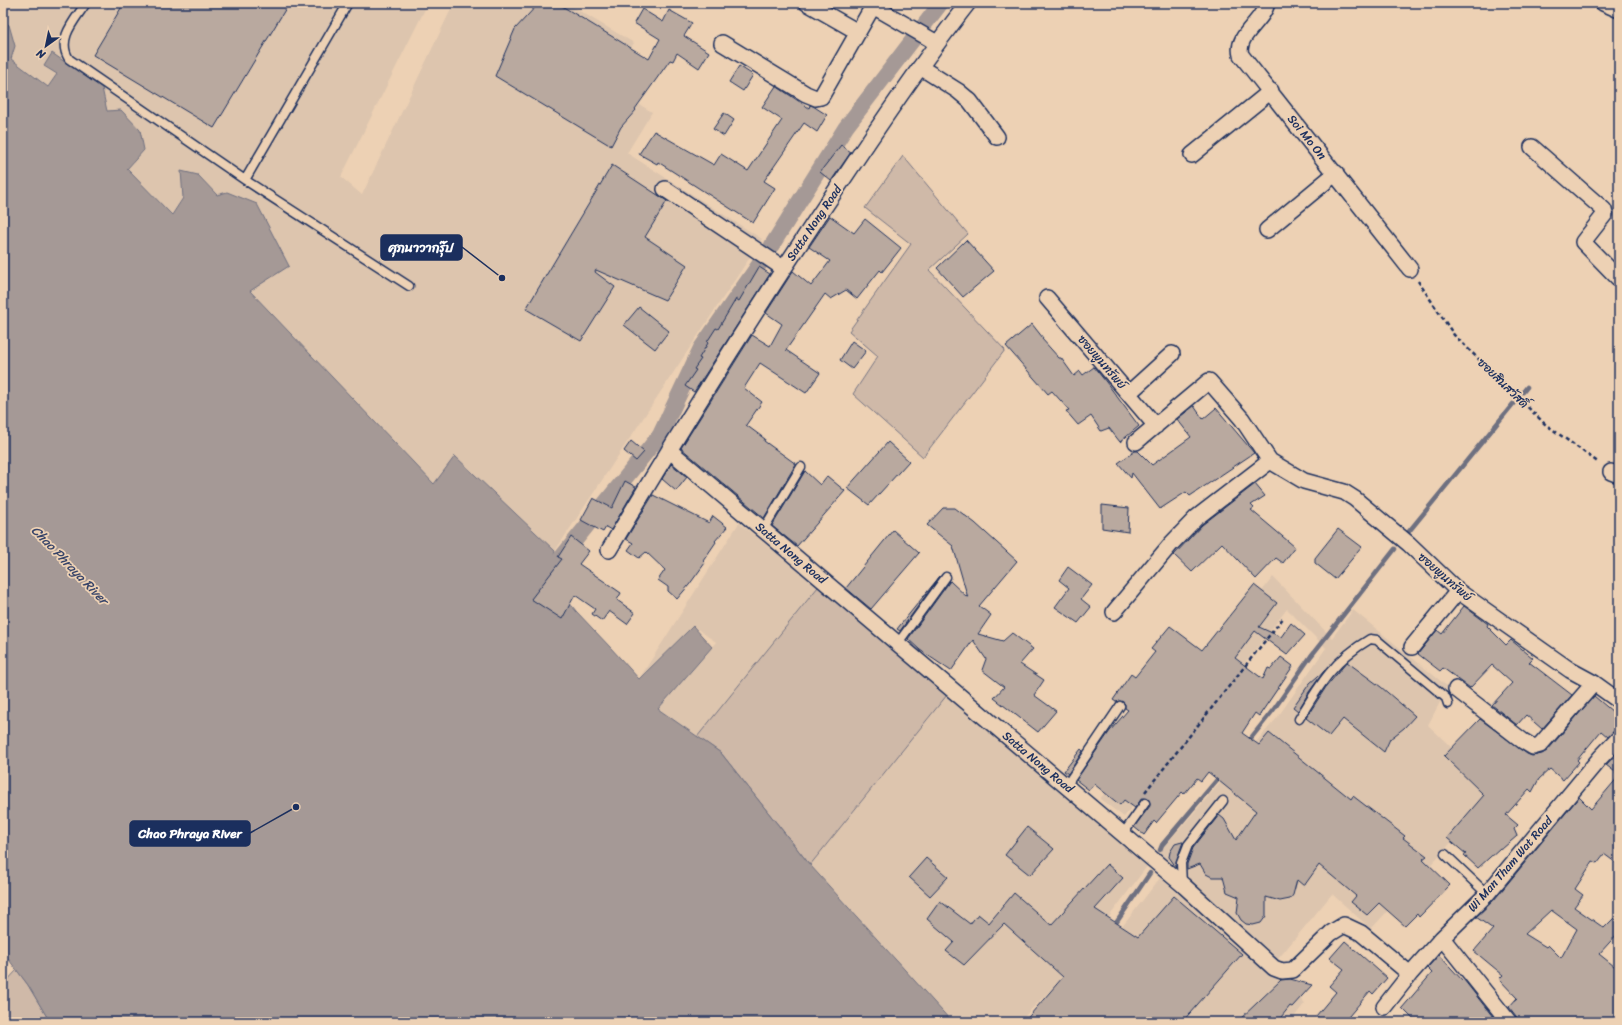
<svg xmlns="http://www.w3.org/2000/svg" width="1622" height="1025" viewBox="0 0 1622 1025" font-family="Sriracha,'Playpen Sans Thai',sans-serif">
<rect width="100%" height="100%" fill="#edd1b4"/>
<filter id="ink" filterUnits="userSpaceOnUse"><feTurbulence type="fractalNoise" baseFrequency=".025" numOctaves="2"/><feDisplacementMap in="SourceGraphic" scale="8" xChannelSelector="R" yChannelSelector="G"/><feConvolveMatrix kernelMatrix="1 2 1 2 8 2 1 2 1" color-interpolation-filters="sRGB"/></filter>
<g filter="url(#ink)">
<!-- built -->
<path fill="#ddc5ae" d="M3,3H428L341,177L362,195L454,3H566L634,43L607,85L652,112L627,153L762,239L555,551L455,456L434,484L250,291L217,195L198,175L181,172L183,198L172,215L127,169L144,150L53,54L45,66L57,74L48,87L11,59L9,25L3,21Z
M739,523L818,587L697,737L658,709L716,642L693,626L639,679Z
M1273,577L1332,638L1353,610L1448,687L1428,725L1498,792L1371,929L1332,894L1278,959L1156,856L1277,718L1326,648L1287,609L1124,817L1100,799Z
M947,695L1148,865L1066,974L1019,1022H952L810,865Z
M1160,878L1305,1003L1290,1022H1043L1073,990Z"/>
<!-- green -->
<path fill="#cfb9a8" stroke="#757483" d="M903,156L968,234L929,270L1005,350L923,457L853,394L878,356L849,331L911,244L865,208Z
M818,587L947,695L810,865L721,753L697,737Z
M17,970L28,985L50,1022H3V985Z"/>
<!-- water -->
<path fill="#a59996" stroke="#6e6f80" d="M3,21L9,25L15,46L11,59L48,87L57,74L44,66L52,53L102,88L107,111L121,110L140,130L144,150L127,169L172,215L183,198L181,171L198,175L217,195L227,192L257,204L289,266L250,291L434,484L455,456L555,551L549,577L576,611L610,647L639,679L693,626L712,647L658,709L721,753L810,865L952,1022H50L28,985L3,952Z"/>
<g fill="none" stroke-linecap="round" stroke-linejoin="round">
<!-- stream -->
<path stroke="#6e6f80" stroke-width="4.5" d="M1523,392L1527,387
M1406,535L1513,404
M1247,743L1274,709L1311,656L1395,549
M1160,850L1162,845L1221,775
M1114,926L1150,873"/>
<!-- canal -->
<path stroke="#a59996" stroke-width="16" d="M772,245L846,127L941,3
M535,586L548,574L660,435L701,348L763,259"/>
</g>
<!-- building -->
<path fill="#b9a99f" stroke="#1b2f5e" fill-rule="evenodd" d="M124,3H289L214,128L93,55Z
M539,3H557L649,59L660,39L634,23L642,9L663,22L669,10L692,23L684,36L709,52L699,68L677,53L673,61L670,60L635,109L636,110L621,127L611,146L495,76L515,29Z
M739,66L753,75L743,91L729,82Z
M776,86L809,108L810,105L813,106L827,115L817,132L804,123L764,181L775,188L753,223L658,162L657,164L639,154L654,131L714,165L721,154L748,171L782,120L762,107Z
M724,113L734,120L724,136L713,129Z
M841,145L851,152L831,181L820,172Z
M612,165L667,201L645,237L687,265L665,300L596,270L595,272L615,287L581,341L526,309Z
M830,216L854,233L865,219L901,248L882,272L880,270L857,299L846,290L831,299L825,294L786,350L820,373L806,393L760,363L744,388L762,402L746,425L765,439L764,441L796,464L764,518L681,448L752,335L770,346L782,324L766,313L793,271L811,286L830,261L809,247Z
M966,240L994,271L963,297L937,268Z
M759,267L770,274L694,392L685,386L696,370L694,369L701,359L699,358L708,343L707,342L716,328L718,329L736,299L739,301Z
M639,307L669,331L655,349L624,325Z
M1032,324L1043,338L1042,339L1059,358H1061L1074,376L1080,371L1083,375L1094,367L1106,382L1139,426L1120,442L1109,428L1101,431L1091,416L1078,425L1066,411L1069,410L1052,391L1048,394L1006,346Z
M852,341L866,351L852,369L840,360Z
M1194,406L1203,419L1216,408L1254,453L1190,496L1186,492L1160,509L1132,473L1131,478L1118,463L1135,451H1138L1152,465L1191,437L1177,419Z
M631,441L644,452L636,461L624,451Z
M888,442L909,461L869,505L847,488Z
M671,464L687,477L676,491L662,479Z
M805,471L820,485L827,476L845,491L797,546L772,526Z
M625,481L636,487L611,530L606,527L603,532L581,520L593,498L612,508Z
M1255,484L1265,496L1251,505L1254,508L1251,510L1295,547L1283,563L1276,558L1256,579L1222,543L1192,572L1174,555L1202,525Z
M653,495L709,523L713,516L727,527L715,541L716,542L703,561L705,563L689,585L677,599L668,591V587L658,580L665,570L646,552L639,558L628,550L633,543L626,539Z
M1102,505L1129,508L1128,532L1102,528Z
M943,508H955L975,523L1017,561L979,606L991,615L978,634L1003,641L1012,633L1033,649L1020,664L1044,680L1034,695L1056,711L1038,732L994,698L1004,687L982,670L986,659L973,640L951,671L920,650L908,639L950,581L968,598L953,546L927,525Z
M1338,529L1362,547L1335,579L1315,563V558Z
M893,530L919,553L871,609L846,588Z
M571,537L589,551L579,564L621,593L617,600L635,613L627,624L609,611L602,621L592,614L595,609L575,595L562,619L531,599L562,559L558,557Z
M1068,567L1092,585L1081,599L1091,607L1078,623L1055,607L1069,588L1059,580Z
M940,576L900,631L897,629Z
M1254,585L1277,603L1259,627L1281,637L1291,623L1305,635L1287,655L1255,631L1235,658L1263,679L1268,668L1271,669L1281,657L1293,666L1259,716L1255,713L1242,733L1259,745L1269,733L1351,799L1353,796L1405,836L1403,838L1427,856L1423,859L1450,885L1419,917L1417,914L1405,926L1379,903L1367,915L1351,902L1356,896L1319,865L1304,886L1297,880L1293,895L1290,899L1280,901L1266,897V916L1261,923L1253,925L1246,924L1241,920L1237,913L1239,897L1227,892L1223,877H1212L1206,874L1200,864L1187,869V864L1193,848L1219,815L1224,819L1236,840L1256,811L1208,772L1201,781L1197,778L1184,794L1182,792L1156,823L1154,821L1144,835L1134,827L1150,806V803L1148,799L1142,798L1135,808L1124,800L1120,805L1094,784L1089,790L1076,780L1110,731L1128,710L1125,708V704L1123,702L1120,701L1116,702L1113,700L1131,674L1135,677L1155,652L1151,649L1170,626L1202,650Z
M1464,606L1488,624L1487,626L1506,645L1511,640L1533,658L1529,662L1572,695L1542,729L1526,715L1517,725L1492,705L1512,683L1492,665L1470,688L1443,668L1440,671L1418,654L1437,630L1442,634Z
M1347,662L1381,687L1415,716L1404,728L1390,739L1384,752L1343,719L1329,736L1306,718L1326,687Z
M1325,670L1309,692L1298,711L1293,707L1310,683Z
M1594,696L1619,717V729L1613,732L1608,737L1601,731L1577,760L1579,762L1563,780L1550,769L1539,779L1532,792L1529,789L1506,815L1518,825L1514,829L1517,836L1502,849L1500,848L1478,868L1464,855L1466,854L1447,838L1484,795L1444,756L1480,719L1527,754L1532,756L1542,754L1547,751Z
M1081,749L1083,751L1068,774L1064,771Z
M1619,751V775L1606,765Z
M1619,776V865L1604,854L1597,863L1593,861L1575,889L1583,895L1574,907L1604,928L1619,913V932L1599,954L1619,970V1022H1518L1516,1016L1509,1007L1517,998L1499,979L1503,975L1474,951L1493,929L1476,917L1494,900L1579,797L1591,809ZM1551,910L1577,929L1561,958L1548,945L1546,947L1525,934Z
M1027,827L1054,849L1030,875L1005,855Z
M1182,842H1183L1176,861V867L1169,857L1170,852L1175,844Z
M926,858L948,877L930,896L909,877Z
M1107,864L1123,878L1095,909L1138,937L1174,896L1242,954L1182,1022H1024L1063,977L1004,924L964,965L946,951L954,942L927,919L940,901L970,924L978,914L989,923L1014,893L1051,925Z
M1345,941L1387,978L1373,994L1370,991L1344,1022H1324L1316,1016L1336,992L1329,986L1344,969L1330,958Z
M1439,955L1463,981L1464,980L1497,1022H1416L1402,1008L1432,973L1427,968Z
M1290,979L1312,985L1292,1007L1290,1006L1277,1022H1237L1281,980Z"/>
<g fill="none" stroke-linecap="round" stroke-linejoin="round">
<defs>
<path id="service" d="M86,3C75,20 56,39 69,59L245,180L409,286
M245,180L348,3
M763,530L801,467
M898,643L946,577
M1299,719C1320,684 1334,660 1370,639L1377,640L1446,698L1448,704
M1066,786L1120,706
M1123,834L1145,803
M1445,854L1487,894
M1182,885L1181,863L1188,845L1223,801"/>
<path id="minor" d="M807,3L858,32
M1267,3C1263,22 1235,35 1241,55L1410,269
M1603,3L1619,10
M722,43L806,94L816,98L821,97L873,6L937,43
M920,67L958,91L970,101L997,137
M1532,147L1604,210L1605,214L1583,242L1619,279
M1192,155L1271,91
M665,189L783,268
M1267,230L1336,173
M1047,298L1156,426
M1129,393L1172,354
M1136,442L1209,381L1242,419L1270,461L1304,481L1344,492L1355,499L1409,544L1458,591L1570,670L1594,683L1619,701
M669,450L1183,885L1274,968L1282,971L1293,970L1331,933L1344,925L1361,933L1410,974
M1611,472L1619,475
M609,550C684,424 762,299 844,178C884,118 924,59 968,3
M1114,612L1171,544L1196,518L1270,461
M1412,647L1458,591
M1456,689L1523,741L1533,747L1540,745L1594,683
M1442,938L1509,1022
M1384,1007L1410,974L1442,938L1487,894L1600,758L1619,738"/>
</defs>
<!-- service casing -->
<use href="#service" stroke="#1b2f5e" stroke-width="11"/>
<!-- minor casing -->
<use href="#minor" stroke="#1b2f5e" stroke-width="18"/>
<!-- path -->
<path stroke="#1b2f5e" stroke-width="2.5" stroke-dasharray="4 3" stroke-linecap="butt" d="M1418,281L1454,335L1545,424L1599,463
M1145,792L1284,617"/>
<!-- service -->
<use href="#service" stroke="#edd1b4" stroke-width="8"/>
<!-- minor -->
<use href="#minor" stroke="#edd1b4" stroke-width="15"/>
</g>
</g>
<g text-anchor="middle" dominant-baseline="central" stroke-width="3.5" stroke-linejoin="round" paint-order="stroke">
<!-- street labels -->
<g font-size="12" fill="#1b2f5e" stroke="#edd1b4">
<text transform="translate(1307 137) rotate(51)">Soi Mo On</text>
<text transform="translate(814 223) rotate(-56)">Satta Nong Road</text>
<text transform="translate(1102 362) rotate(49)">ซอยพูนทรัพย์</text>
<text transform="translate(1503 383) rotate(44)">ซอยสินสวัสดิ์</text>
<text transform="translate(791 553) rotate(40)">Satta Nong Road</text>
<text transform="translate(1445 577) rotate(41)">ซอยพูนทรัพย์</text>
<text transform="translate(1038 762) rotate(40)">Satta Nong Road</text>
<text transform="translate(1510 864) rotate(-49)">Wi Man Tham Wat Road</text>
</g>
<!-- water labels -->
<g font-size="13" font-style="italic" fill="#374469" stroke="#edd1b4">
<text transform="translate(70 565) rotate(46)">Chao Phraya River</text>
</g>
</g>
<!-- callouts -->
<path fill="none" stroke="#1b2f5e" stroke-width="1.5" d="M502 278L462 247M296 807L250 833"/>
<g fill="#1b2f5e" stroke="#edd1b4" stroke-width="1.5">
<circle cx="502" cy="278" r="4"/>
<circle cx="296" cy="807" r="4"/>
</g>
<g fill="#1b2f5e" stroke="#1b2f5e" stroke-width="1.5">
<rect x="381" y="235" width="81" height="25" rx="4"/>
<rect x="130" y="821" width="120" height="25" rx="4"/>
</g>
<g font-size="13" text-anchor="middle" font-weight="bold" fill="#fff">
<text x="421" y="252">ศุภนาวากรุ๊ป</text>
<text x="190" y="838">Chao Phraya River</text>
</g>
<!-- margin -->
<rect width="1622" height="1025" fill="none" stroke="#edd1b4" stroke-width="16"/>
<rect x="8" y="8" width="1606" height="1009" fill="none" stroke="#1b2f5e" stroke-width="1.5" filter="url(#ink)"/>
<!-- north arrow -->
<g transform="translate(46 46) rotate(213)" stroke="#edd1b4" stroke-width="3" paint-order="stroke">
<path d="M0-3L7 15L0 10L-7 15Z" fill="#1b2f5e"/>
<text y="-6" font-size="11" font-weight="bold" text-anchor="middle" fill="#1b2f5e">N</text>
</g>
</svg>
